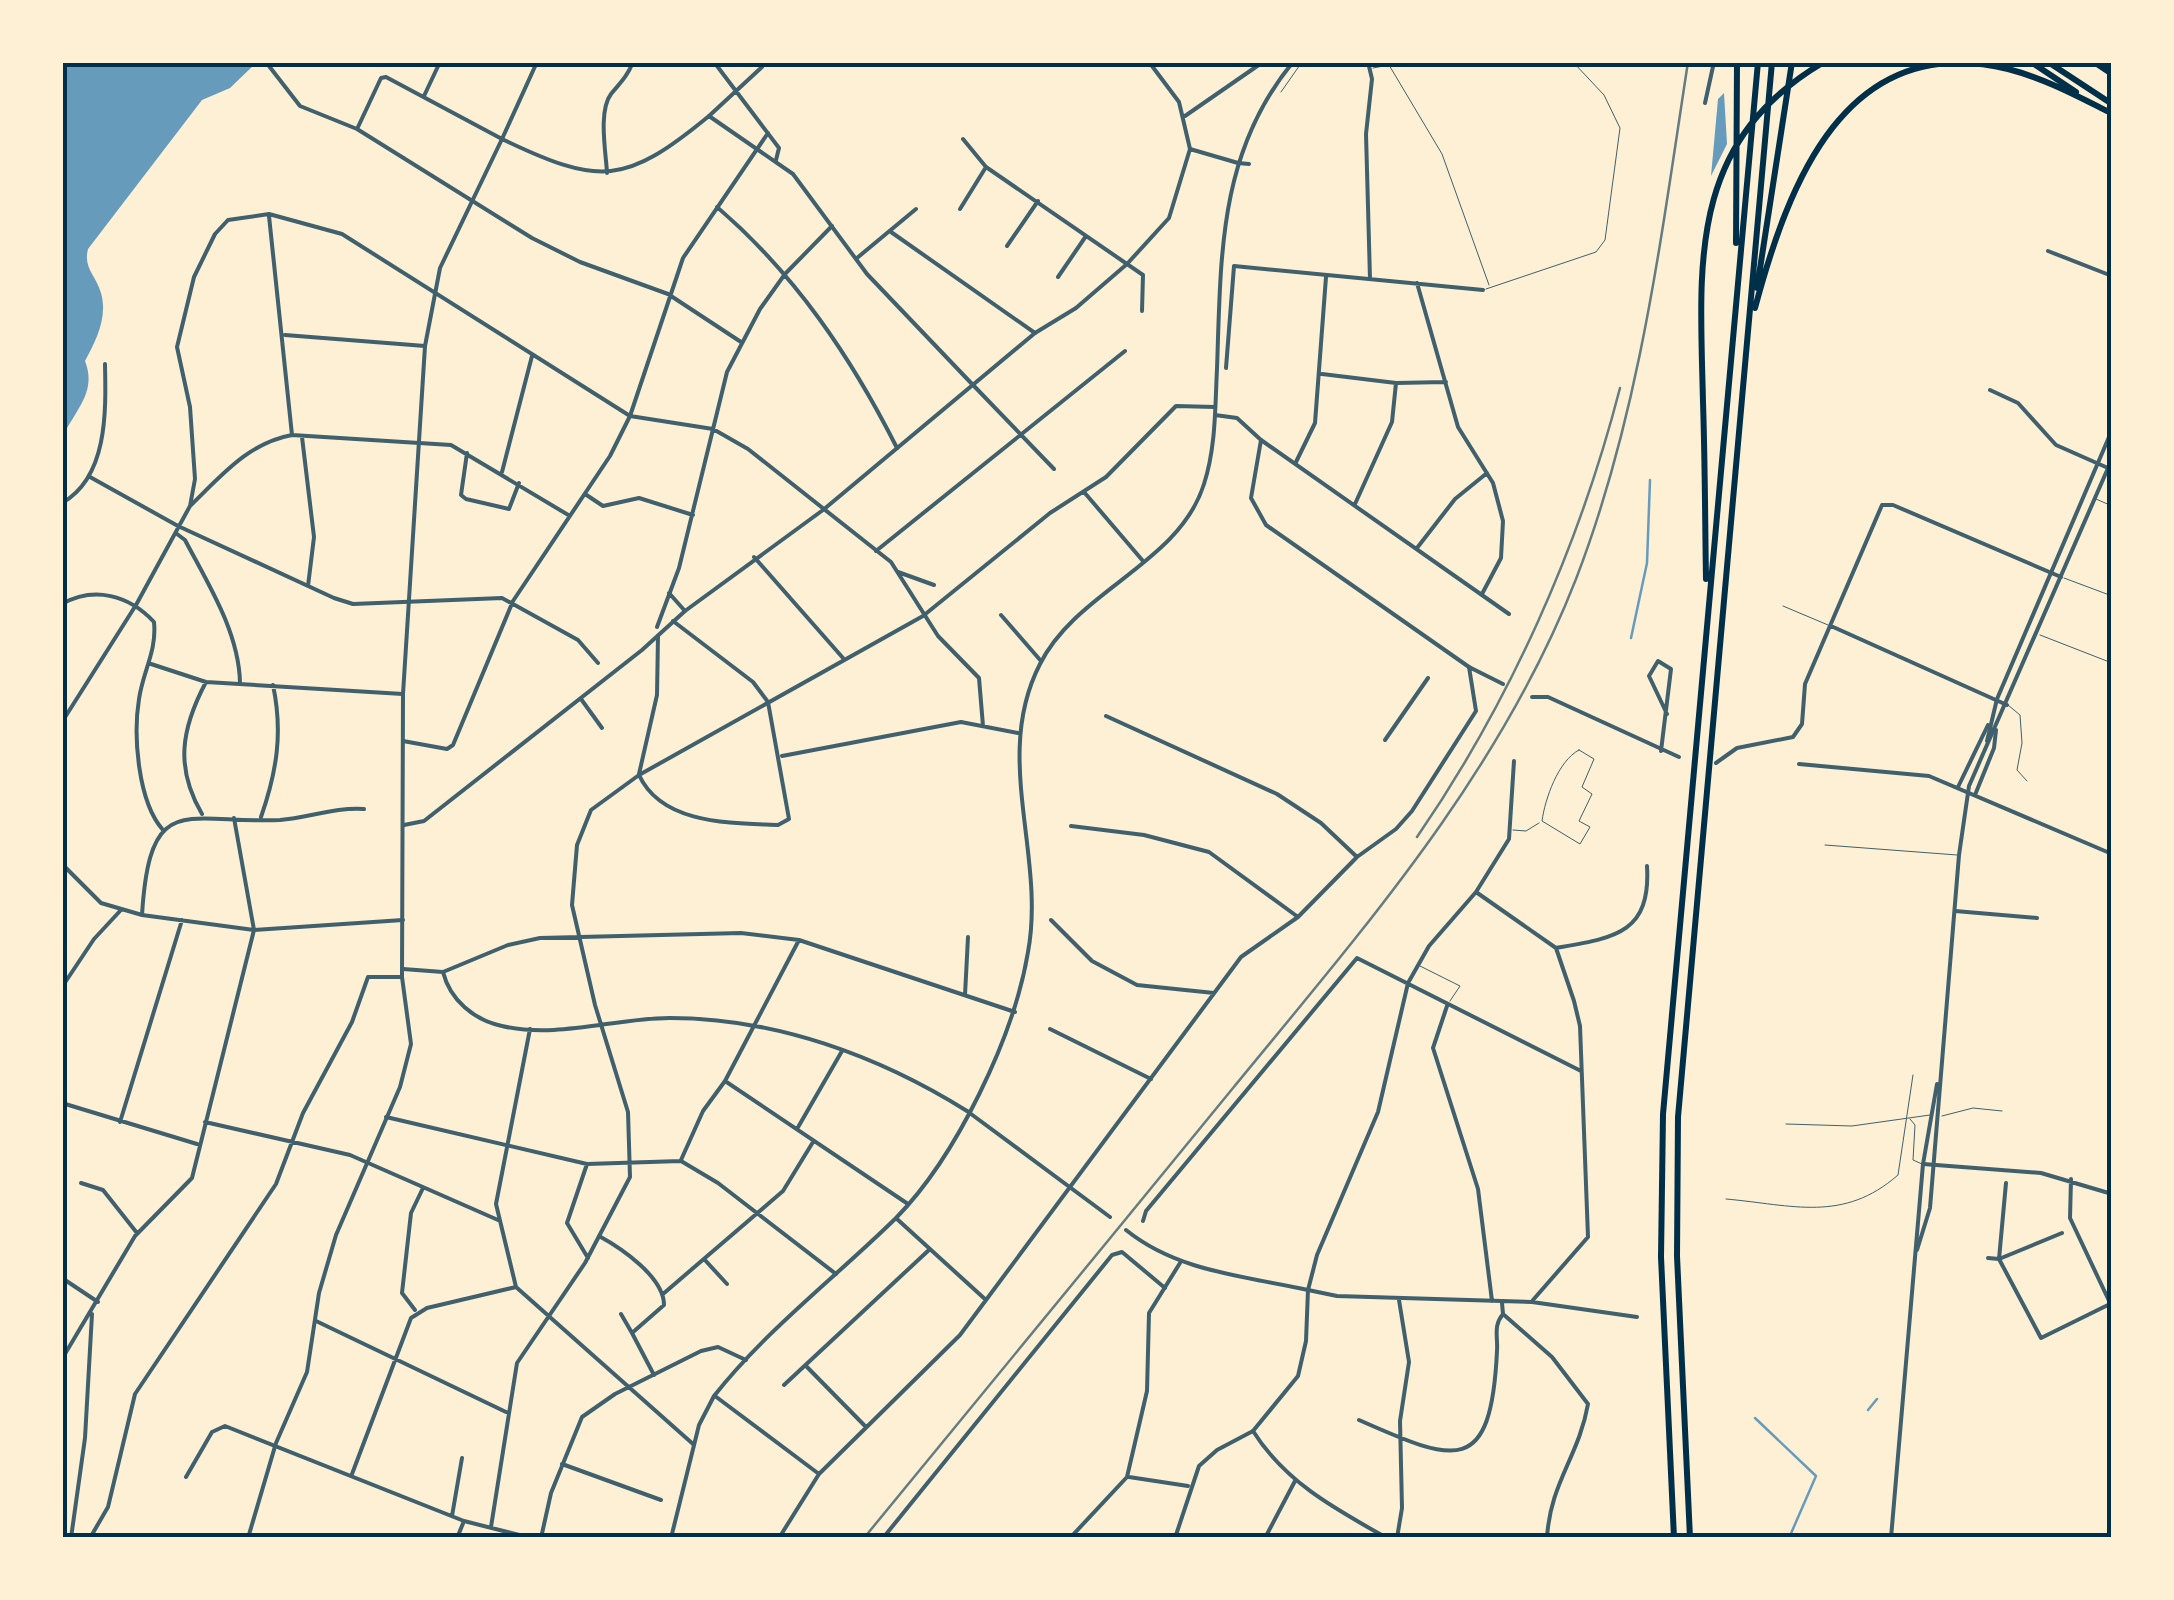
<svg xmlns="http://www.w3.org/2000/svg" width="2174" height="1600" viewBox="0 0 2174 1600" font-family="Jost,sans-serif">
<rect width="100%" height="100%" fill="#fdf0d5"/>
<!-- water -->
<path fill="#669bbc" d="M63,62L256,63L230,88L202,100L88,249C83,268 96,275 101,293C108,317 96,341 85,361C97,392 76,409 63,436Z
M1724,93L1727,144L1711,176L1718,99Z"/>
<g fill="none" stroke-linecap="round" stroke-linejoin="round">
<!-- stream -->
<path stroke="#669bbc" stroke-width="2.5" d="M1631,638L1647,563L1650,480
M1868,1410L1877,1399
M1755,1418L1816,1476L1789,1538"/>
<!-- service -->
<path stroke="#3f606c" stroke-width="1" d="M1373,68L1389,65L1442,154L1489,285
M1281,92L1302,62
M1486,289L1596,252L1605,240L1620,128L1604,95L1573,62
M2096,499L2112,506
M2064,578L2112,596
M1783,606L1828,625
M2040,635L2112,663
M2008,705L2020,715L2022,743L2017,770L2027,781
M1579,750L1594,759L1582,787L1592,794L1579,821L1590,827L1580,844L1542,821C1545,799 1558,761 1579,750Z
M1513,830L1526,831L1539,823
M1825,845L1957,855
M1420,966L1460,986L1450,1001
M1942,1116L1973,1108L2002,1111
M1910,1119L1915,1125L1913,1160L1922,1164
M1786,1124L1852,1126L1930,1115
M1726,1199C1793,1205 1843,1223 1898,1175L1913,1075"/>
<!-- minor -->
<path stroke="#3f606c" stroke-width="4" d="M714,62L779,148L776,160
M1149,62L1179,102L1190,149
M1368,62L1372,79L1366,134L1370,279
M269,66L300,106L357,129L532,238L580,262L668,294L741,342
M424,96L440,62
M1705,103L1714,62
M709,116L762,67
M1185,116L1263,62
M358,127L381,78L386,77L502,139L537,62
M963,139L986,167L1143,275L1142,311
M1238,163L1249,164
M607,173C606,153 598,111 611,94C620,83 627,77 633,62
M717,207C795,274 851,357 897,448
M960,209L986,167
M269,216L292,435
M891,232L1035,333
M1007,246L1038,201
M2048,251L2112,276
M857,258L916,209
M1058,277L1086,236
M1417,283L1458,427L1493,483L1503,521L1501,558L1482,594
M285,335L425,346
M1226,368L1234,266L1483,290
M1322,374L1396,383L1446,382
M974,386L1054,469
M1990,390L2018,403L2056,445L2108,468
M302,437L314,537L308,586
M1261,440L1509,614
M467,453L461,495L466,499L509,509L519,483
M1296,462L1315,423L1326,277
M502,472L532,356
M90,477L178,526L334,598L353,604L502,598L578,640L598,663
M1084,492L1143,561
M585,494L603,506L639,498L693,515
M62,503C108,477 106,411 105,364
M1355,504L1392,422L1396,383
M190,506C221,476 248,443 292,435L451,445L570,516
M177,534L185,540C208,584 239,632 240,683
M1417,548L1455,499L1487,473
M876,551L1125,351
M754,557L843,658
M898,572L934,585
M669,593L685,611
M62,604C94,586 129,595 154,622C157,651 143,671 139,699C133,736 138,802 163,830
M1001,615L1041,661
M1831,626L2007,705
M657,627L679,568L727,372L760,309L785,274L832,226
M151,664L206,682L403,694
M1469,667L1503,684
M1532,697H1548L1679,757
M581,699L602,728
M1106,716L1277,794L1321,823L1357,857
M62,722L136,605L190,506L195,479L190,407L177,347L194,277L215,234L228,220L269,214L342,234L630,416L713,429L748,449L891,562L938,636L979,678L983,726
M1385,740L1428,678
M403,741L447,749L453,745L513,601L610,456L630,416L683,258L768,133
M1661,751L1671,669L1658,661L1649,676L1667,714
M782,756L961,722L1018,733
M1514,761L1509,839L1476,892L1429,946L1408,983L1378,1112L1317,1255L1308,1290L1337,1296L1532,1302L1637,1317
M1716,763L1737,748L1793,737L1802,724L1805,684L1882,505H1893L2061,577
M1799,764L1929,776L2112,854
M639,774L657,695L658,636
M639,775C662,825 732,823 778,825L789,819L768,702L753,682L673,621
M1958,787L1988,725
M1975,795L1994,748L1996,730
M202,814C175,768 181,729 206,682
M261,817C277,771 283,732 273,685
M1071,826L1144,835L1209,852L1298,917
M62,864L101,903L142,915L254,930L403,920
M1476,892L1556,948L1574,1001L1580,1026L1588,1237L1533,1300
M1955,911L2037,918
M142,915C150,789 185,824 280,820C308,818 335,807 364,809
M1051,920L1092,961L1137,985L1214,993
M1556,948C1614,938 1651,934 1647,866
M403,969L443,972L508,945L540,938L741,933L799,940L1015,1012
M443,972C450,1000 474,1020 502,1026C557,1039 615,1018 670,1018C776,1018 879,1056 967,1111
M62,987L94,939L120,911
M965,995L968,937
M1447,1006L1433,1048L1478,1189L1492,1301
M1050,1029L1151,1079
M725,1081L908,1204
M62,1103L197,1144
M386,1117L587,1164L681,1161L718,1183L836,1274
M120,1122L182,920
M205,1122L350,1155L498,1220
M797,1129L842,1051
M681,1160L703,1111L725,1081L799,940
M587,1164L567,1223L588,1258
M1923,1164L2041,1173L2112,1194
M2071,1179L2070,1218L2111,1305
M81,1183L103,1190L137,1233
M897,1219L986,1300
M1143,1221L1146,1211L1357,958L1581,1071
M599,1236C621,1248 664,1277 664,1305L632,1333L654,1375
M1988,1258L1999,1259L2062,1233
M704,1259L727,1284
M1999,1259L2041,1338L2112,1303
M1999,1259L2006,1183
M62,1278L98,1302
M516,1287L496,1204L530,1029
M663,1294L783,1191L813,1142
M415,1310L402,1293L411,1213L423,1188
M621,1314L632,1333
M1503,1314L1552,1357L1588,1404C1579,1456 1550,1483 1547,1538
M316,1321L506,1412
M62,1359L135,1236L192,1178L254,930L234,818
M807,1367L866,1427
M784,1385L930,1249
M715,1396L819,1474
M1359,1420C1456,1463 1491,1477 1497,1351C1498,1336 1493,1326 1503,1314L1502,1303
M1253,1431C1285,1482 1335,1509 1387,1538
M562,1464L661,1500
M352,1474L411,1318L427,1308L516,1287L693,1444
M186,1477L212,1432L225,1426L464,1521L531,1538
M1129,1477L1188,1486
M452,1516L462,1458
M491,1527L517,1363L585,1263L630,1177L628,1112L595,1005L572,905L577,845L591,810L639,775L923,616L1050,513L1106,477L1176,406L1215,407
M71,1538L85,1438L92,1314
M90,1538L108,1507L135,1394L276,1184L303,1113L352,1022L368,977H402
M457,1538L464,1521
M541,1538L551,1493L582,1417L615,1394L701,1351L718,1347L746,1360
M779,1538L819,1474L960,1335L1241,957L1298,917L1357,857L1396,829L1412,811L1476,711L1469,667
M883,1538L1112,1255L1122,1252L1165,1288
M1070,1538L1127,1477L1147,1391L1149,1313L1180,1263
M1265,1538L1295,1481
M1397,1538L1402,1508L1400,1421L1409,1362L1399,1300
M1526,1538H1562"/>
<!-- tertiary -->
<path stroke="#3f606c" stroke-width="4" d="M1215,415L1237,418L1261,440L1251,498L1266,525L1469,667
M1987,741L1997,699L2112,430
M404,825L424,821L642,650L685,611L823,510L1035,333L1076,308L1127,264L1169,218L1190,149L1238,163
M967,1111L1110,1217
M1126,1230C1178,1272 1245,1276 1308,1290L1306,1341L1298,1376L1253,1431L1217,1450L1199,1466L1175,1538
M1917,1250L1930,1208L1959,855L1969,786L2112,459
M248,1538L276,1443L307,1372L319,1293L336,1235L400,1087L411,1044L402,977L403,694L425,346L440,268L502,139C600,186 625,185 709,116L793,174L867,274L972,384
M671,1538L699,1425L714,1396C766,1330 836,1277 896,1218C956,1157 1014,1037 1028,952C1046,855 992,757 1040,664C1077,590 1179,564 1204,484C1216,447 1215,407 1217,369C1221,257 1218,153 1293,62
M1891,1538L1923,1164L1937,1084"/>
<!-- motorway -->
<path stroke="#003049" stroke-width="6" d="M2031,62L2076,92
M2048,62L2112,104
M2094,62L2112,74
M1736,243L1737,62
M1757,288L1792,62
M1755,308C1788,185 1845,29 2008,69C2043,78 2075,95 2107,111
M1706,579C1705,520 1705,461 1703,402C1700,266 1686,143 1824,62
M1674,1538L1661,1257L1663,1114L1758,62
M1690,1538L1677,1256L1678,1117L1772,62"/>
<!-- rail -->
<path stroke="#657d81" stroke-width="2.5" d="M1417,837C1510,702 1579,547 1620,388
M864,1538C988,1388 1110,1238 1233,1088C1364,928 1500,774 1576,579C1640,413 1661,237 1688,62"/>
</g>
<!-- border -->
<rect width="2174" height="1600" fill="none" stroke="#fdf0d5" stroke-width="130"/>
<rect x="65" y="65" width="2044" height="1470" fill="none" stroke="#003049" stroke-width="4"/>
</svg>
